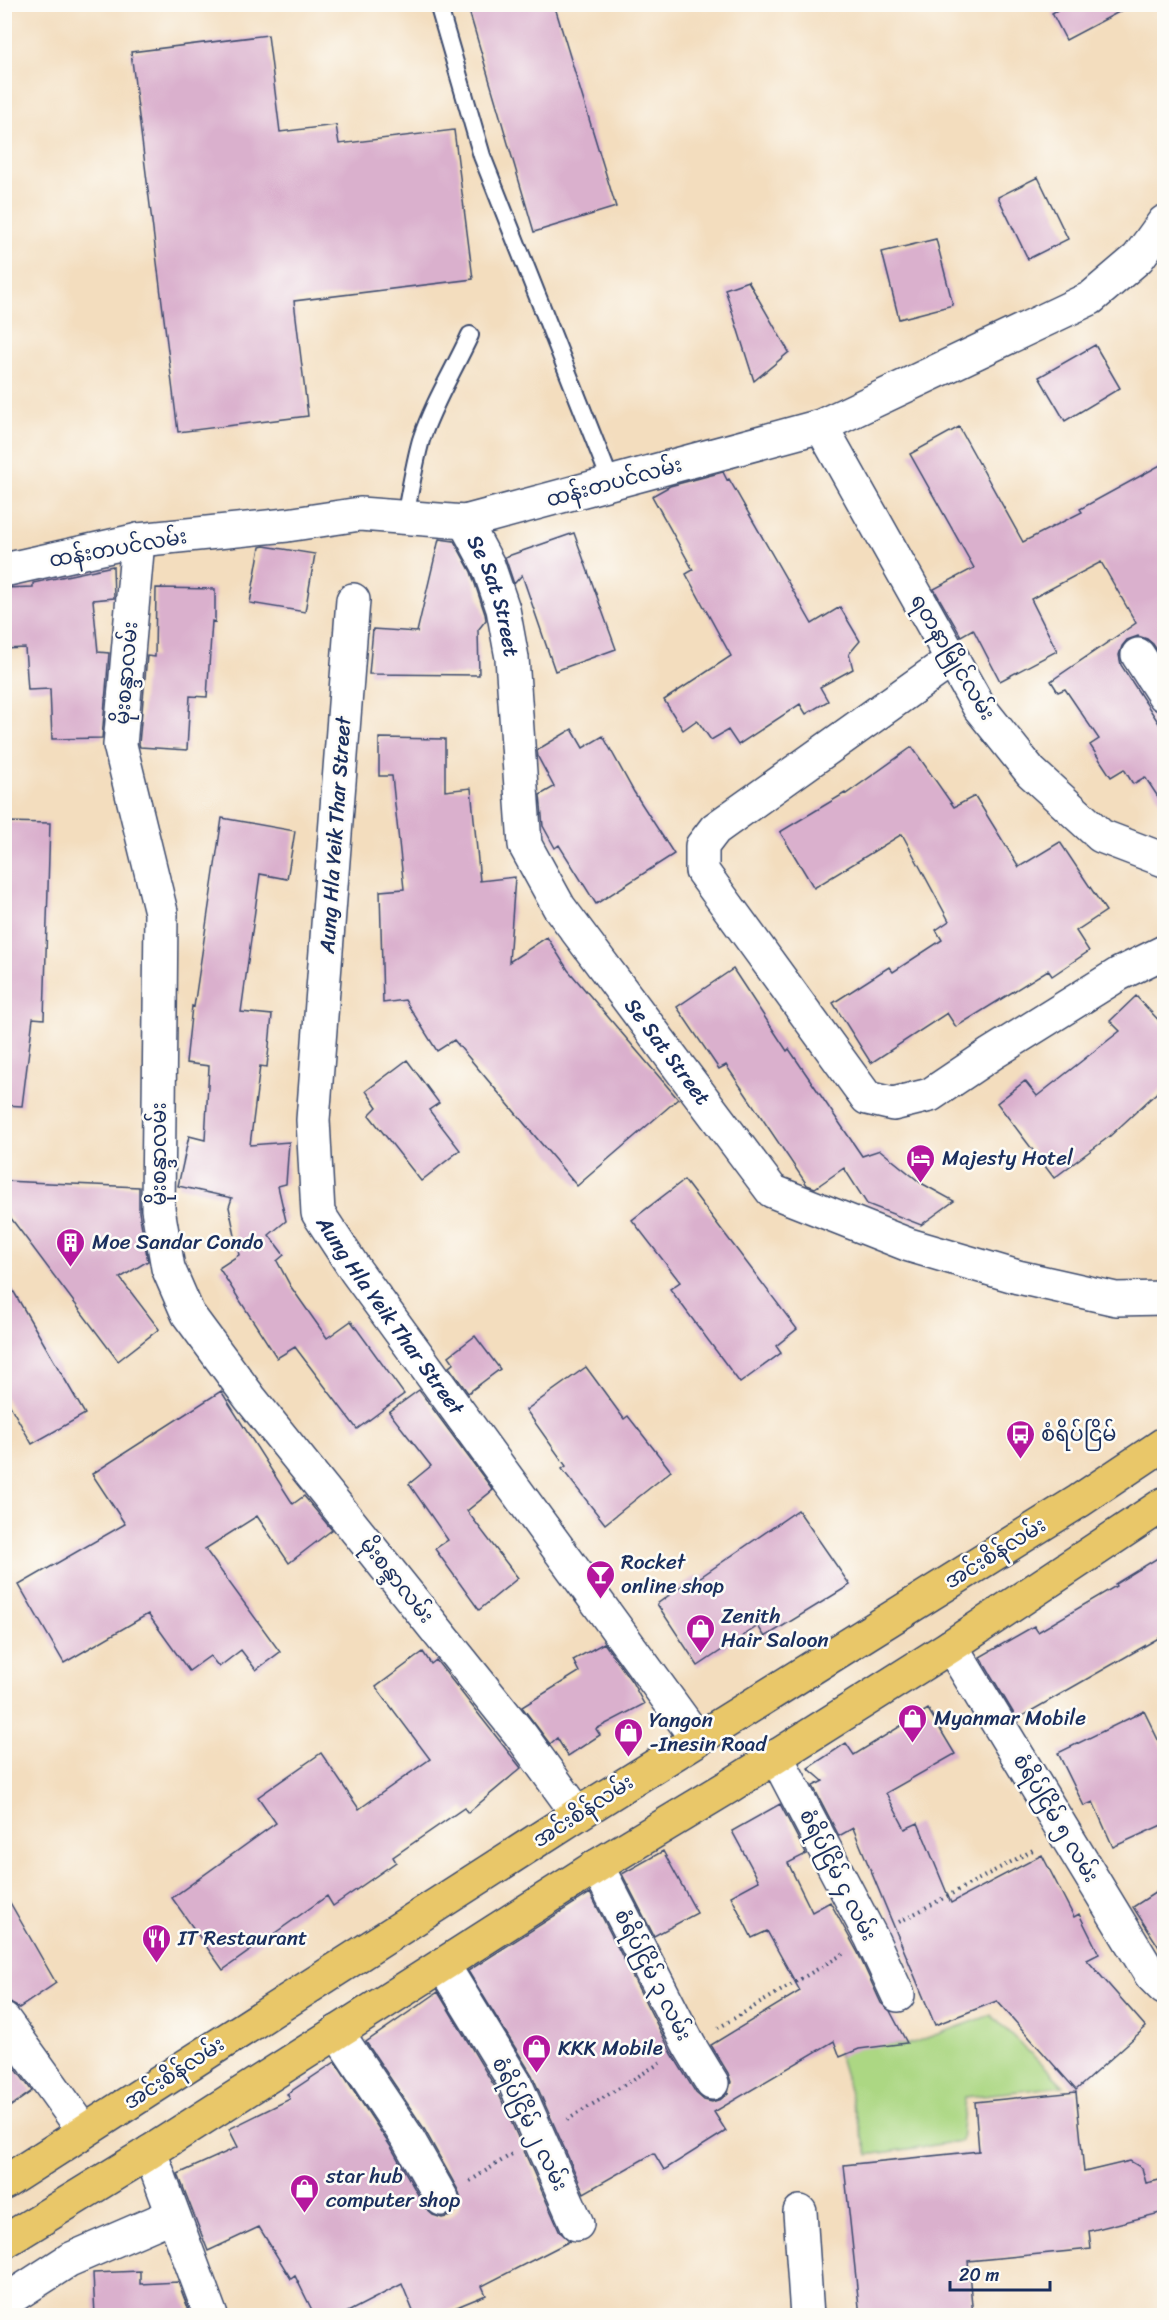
<svg xmlns="http://www.w3.org/2000/svg" width="1169" height="2320" viewBox="0 0 1169 2320" font-family="Sriracha,'Noto Sans Myanmar',sans-serif">
<rect width="100%" height="100%" fill="#fdfcf7"/>
<filter id="ink" filterUnits="userSpaceOnUse"><feTurbulence type="fractalNoise" baseFrequency=".0167" numOctaves="2"/><feDisplacementMap in="SourceGraphic" scale="12" xChannelSelector="R" yChannelSelector="G"/><feConvolveMatrix kernelMatrix="1 2 1 2 8 2 1 2 1" color-interpolation-filters="sRGB"/></filter>
<filter id="wash" filterUnits="userSpaceOnUse"><feTurbulence type="fractalNoise" baseFrequency=".008" numOctaves="4" result="noise"/><feDisplacementMap in="SourceGraphic" scale="24" xChannelSelector="R" yChannelSelector="G"/><feGaussianBlur stdDeviation="1.35" result="paint"/><feColorMatrix in="noise" values="0 0 0 0 0 0 0 0 0 0 0 0 0 0 0 0 0 1.4 0 .05"/><feComposite in="paint" operator="in"/></filter>
<g filter="url(#wash)">
<rect width="100%" height="100%" fill="#f3ddbe"/>
<!-- green -->
<path fill="#acd783" stroke="#648370" stroke-width="1.5" d="M991,2015L1064,2086L965,2097L961,2141L868,2155L838,2053L857,2045H907Z"/>
<g id="blocks">
<!-- building -->
<path fill="#dab0cd" d="M467,4H554L616,207L534,232Z
M1068,4H1134L1066,40L1052,13Z
M268,35L280,132L336,125L339,144L454,130L473,279L294,301L308,416L178,432L131,52Z
M1038,177L1068,239L1028,259L998,197Z
M936,239L953,305L899,319L882,252Z
M748,281L789,352L754,381L725,289Z
M1095,345L1120,388L1065,421L1039,377Z
M959,427L1023,542L1082,512L1080,509L1164,463V661L1153,644L1147,639L1138,636L1127,640L1122,646L1119,655L1121,665L1164,731V806L1145,777L1133,784L1124,769L1111,777L1090,745L1099,739L1065,689L1058,692L1051,681L1136,623L1101,562L1031,599L1057,651L1000,681L973,629L961,636L934,589L974,568L910,454Z
M723,472L727,480L729,479L812,624L840,607L860,641L849,654L853,669L820,687L828,701L806,714L800,704L738,745L728,730L711,740L697,720L683,730L664,700L731,656L686,574L693,570L652,496L670,486Z
M574,533L616,649L555,671L522,575L514,584L505,557Z
M439,539L454,541L471,572L485,614L486,620L478,630L479,675L369,674L373,629L417,632Z
M264,546L315,554L305,612L250,603L260,547Z
M113,566L114,598L93,600L98,652L109,653L102,738L52,739L50,689L28,690L25,648L4,649V588L33,587V583Z
M156,588L215,589V622L212,621L207,697L190,696L187,750L140,747L139,744L147,656L155,657Z
M572,729L583,748L603,736L634,792L674,854L596,904L559,845L555,848L543,826L540,795L554,787L538,757L537,750Z
M379,738L445,739V791L471,788L480,881L515,877L509,962L547,937L568,970L678,1099L577,1186L454,1040L437,1051L405,1000L383,1003L380,891L404,889L392,776H379Z
M912,747L954,807L975,796L1019,867L1060,842L1106,911L1076,931L1089,951L1052,976L1048,970L956,1027L947,1013L871,1063L833,1003L889,967L893,972L942,940L936,930L949,921L902,834L814,888L780,832L845,793L846,794Z
M222,818L295,831L287,879L260,874L241,1012L272,1015L267,1067L260,1066L250,1145L289,1142L286,1184L278,1186L286,1221L269,1235L284,1255L277,1261L291,1287L327,1338L351,1321L404,1394L357,1429L295,1347L277,1358L219,1268L239,1255L229,1207L232,1198L178,1186L189,1136L205,1140L209,1066L186,1063L192,1006L194,1007Z
M6,822L50,823L44,1019L33,1018L22,1106L4,1105Z
M733,969L787,1051L789,1049L862,1156L880,1150L921,1183L954,1201L921,1225L867,1204L844,1168L815,1188L807,1185L726,1065L719,1069L677,1007Z
M1136,996L1164,1026V1086L1110,1136L1054,1178L997,1103L1025,1081L1037,1096L1120,1031L1110,1021Z
M407,1060L439,1103L429,1110L460,1150L421,1181L369,1115L377,1107L366,1091Z
M684,1180L797,1329L776,1346L781,1353L740,1383L670,1289L680,1282L632,1220Z
M4,1181L139,1187V1212L148,1261L120,1278L159,1329L118,1361L4,1209Z
M4,1275L85,1414L32,1444L4,1395Z
M475,1336L500,1369L468,1393L449,1367L454,1363L449,1356Z
M586,1367L624,1419L628,1416L671,1471L605,1524L562,1469L566,1466L526,1410Z
M419,1390L493,1490L467,1511L518,1578L479,1610L435,1549L448,1540L409,1484L431,1466L389,1412Z
M221,1391L293,1504L304,1496L332,1530L289,1563L257,1516L205,1549L280,1652L256,1670L241,1650L219,1667L210,1656L189,1671L148,1614L64,1663L19,1585L125,1524L92,1474Z
M798,1510L850,1585L765,1637L758,1626L698,1666L657,1604L697,1575L699,1578Z
M1164,1554V1635L1017,1719L980,1657L1034,1626L1038,1632L1116,1586L1115,1584Z
M604,1643L632,1682L644,1704L596,1729L600,1735L568,1756L557,1738L550,1744L522,1707L579,1672L573,1660Z
M423,1652L431,1664L436,1660L521,1768L468,1813L464,1808L393,1857L396,1862L333,1906L327,1896L223,1970L172,1898L276,1823L258,1797L321,1753L359,1809L430,1759L376,1687Z
M928,1709L955,1754L886,1793L905,1829L918,1823L951,1903L1042,1855L1074,1917L1079,1914L1099,1954L1087,1960L1146,2027L1076,2090L997,2001L935,2025L853,1828L839,1836L813,1786L823,1781L808,1768L846,1743L854,1755Z
M1144,1711L1164,1752V1824L1113,1847L1093,1802L1084,1806L1058,1753Z
M780,1804L806,1854L788,1863L812,1912L830,1902L858,1953L881,2003L890,2011L907,2043L859,2049L840,2057L834,2041L714,2112L726,2131L664,2170L654,2153L584,2193L532,2075L468,1971L590,1893L672,2054L696,2093L704,2100L712,2102L721,2099L728,2093L731,2082L728,2073L711,2045L800,1991L767,1931L752,1938L731,1896L759,1881L732,1831Z
M663,1851L697,1913L654,1936L622,1874Z
M1164,1887V1955L1133,1907Z
M4,1892L56,1983L19,2008L10,2003L4,1993Z
M438,1992L498,2092L560,2232L570,2241L482,2286L486,2295L435,2316H415L402,2284L340,2316H315L295,2276L291,2279L259,2227L208,2251L178,2174L238,2147L229,2129L290,2099L287,2094L335,2062L391,2147L426,2209L433,2215L442,2218L451,2216L458,2209L461,2200L458,2190L423,2127L366,2042Z
M4,2053L32,2091L4,2111Z
M1076,2092L1084,2172L1130,2161L1142,2168L1146,2183L1164,2179V2212L1089,2231L1091,2249L968,2261L973,2316H860L844,2165L979,2151L975,2102Z
M140,2271V2284L178,2282L191,2316H95L93,2273Z"/>
</g>
</g>
<g filter="url(#ink)">
<use href="#blocks" fill-opacity="0" stroke="#3b496c" stroke-width="1.5"/>
<g fill="none" stroke-linecap="round" stroke-linejoin="round">
<defs>
<path id="service" d="M438,4L482,156L611,482
M405,517C410,492 414,465 421,440C433,403 454,370 470,335"/>
<g id="minor">
<path d="M821,426L979,707L1031,772L1101,836L1164,860"/>
<path id="s1" d="M465,522L488,565L503,609L512,658L525,845L559,907L772,1191L909,1245L1018,1277L1116,1299L1164,1298"/>
<path d="M138,540L120,745L161,912L158,1209L168,1268L188,1314L250,1398L520,1734L578,1814"/>
<path d="M4,570L138,540L287,525L360,514L465,522L821,426L1091,298L1138,258L1164,222"/>
<path id="s2" d="M353,600L313,1120L318,1213L356,1271L697,1739"/>
<path d="M1138,655L1164,695"/>
<path d="M953,659L715,829L702,846V871L867,1098L893,1104L930,1095L991,1054L1119,974L1164,952"/>
<path d="M951,1646L1151,1975L1164,1988"/>
<path d="M776,1756L871,1937L898,1995"/>
<path d="M597,1866L689,2045L712,2083"/>
<path d="M443,1965L515,2083L577,2224"/>
<path d="M4,2020L84,2131"/>
<path d="M337,2032L407,2137L442,2199"/>
<path d="M150,2152L211,2316"/>
<path d="M800,2212L807,2316"/>
<path d="M4,2302L69,2260L173,2215"/>
</g>
<path id="primary" d="M4,2183L578,1814L1079,1501L1164,1444
M4,2242L150,2152L597,1866L728,1787L951,1646L1164,1504"/>
</defs>
<!-- service casing -->
<use href="#service" stroke="#3b496c" stroke-width="20"/>
<!-- minor casing -->
<use href="#minor" stroke="#3b496c" stroke-width="36"/>
<!-- primary casing -->
<use href="#primary" stroke="#3b496c" stroke-width="36"/>
<!-- path -->
<path stroke="#3b496c" stroke-width="4" stroke-dasharray="1.5 4.5" stroke-linecap="butt" d="M899,1922L1035,1849
M718,2028L843,1954
M567,2120L660,2063
M470,2181L512,2154"/>
<!-- service -->
<use href="#service" stroke="#fff" stroke-width="16"/>
<!-- minor -->
<use href="#minor" stroke="#fff" stroke-width="33"/>
<!-- primary -->
<use href="#primary" stroke="#e9c769" stroke-width="33"/>
</g>
</g>
<!-- icons -->
<defs>
<symbol id="hotel-pin" viewBox="-11 -11 22 30"><path d="M0 17L-7.5 6A9.5 9.5 0 1 1 7.5 6Z" fill="#b5179e" stroke="#fdfcf7"/><path d="M-6-4.5h1.5V1H6V5H4.5V3h-9V5H-6ZM-4 0a1.8 1.8 0 1 1 3.6 0ZM.5 0V-2.5h3Q6-2.5 6 0Z" fill="#fff"/></symbol>
<symbol id="building-pin" viewBox="-11 -11 22 30"><path d="M0 17L-7.5 6A9.5 9.5 0 1 1 7.5 6Z" fill="#b5179e" stroke="#fdfcf7"/><path d="M-4-6H4V6H1V3H-1V6H-4ZM-2.5-4.3h1.7v1.8h-1.7ZM.8-4.3h1.7v1.8H.8ZM-2.5-1h1.7V.8h-1.7ZM.8-1h1.7V.8H.8Z" fill="#fff"/></symbol>
<symbol id="bus-pin" viewBox="-11 -11 22 30"><path d="M0 17L-7.5 6A9.5 9.5 0 1 1 7.5 6Z" fill="#b5179e" stroke="#fdfcf7"/><path d="M-5-6H5V4H4V6H2V4H-2V6H-4V4H-5ZM-3.5-4V0h7V-4ZM-3.5 1.2v1.5H-2V1.2ZM2 1.2v1.5H3.5V1.2Z" fill="#fff"/></symbol>
<symbol id="bar-pin" viewBox="-11 -11 22 30"><path d="M0 17L-7.5 6A9.5 9.5 0 1 1 7.5 6Z" fill="#b5179e" stroke="#fdfcf7"/><path d="M-6-5H6L.8 .8V4.5H3.5V6h-7V4.5H-.8V.8Z" fill="#fff"/></symbol>
<symbol id="shop-pin" viewBox="-11 -11 22 30"><path d="M0 17L-7.5 6A9.5 9.5 0 1 1 7.5 6Z" fill="#b5179e" stroke="#fdfcf7"/><path d="M-5-2.5h2.3a2.7 3.5 0 0 1 5.4 0H5L5.5 6h-11ZM-1.5-2.5h3a1.5 2.3 0 0 0-3 0Z" fill="#fff"/></symbol>
<symbol id="restaurant-pin" viewBox="-11 -11 22 30"><path d="M0 17L-7.5 6A9.5 9.5 0 1 1 7.5 6Z" fill="#b5179e" stroke="#fdfcf7"/><path d="M-5-6h1v4h1v-4h1v4h1v-4h1v5L-1.5 .5V6h-2V.5L-5-1ZM5-6V6H3V1.5H1.5Q1.5-4 5-6Z" fill="#fff"/></symbol>
</defs>
<g fill-rule="evenodd">
<use href="#hotel-pin" x="904" y="1142" width="33" height="45"/>
<use href="#building-pin" x="54" y="1226" width="33" height="45"/>
<use href="#bus-pin" x="1004" y="1418" width="33" height="45"/>
<use href="#bar-pin" x="584" y="1558" width="33" height="45"/>
<use href="#shop-pin" x="684" y="1612" width="33" height="45"/>
<use href="#shop-pin" x="896" y="1702" width="33" height="45"/>
<use href="#shop-pin" x="612" y="1716" width="33" height="45"/>
<use href="#restaurant-pin" x="140" y="1922" width="33" height="45"/>
<use href="#shop-pin" x="520" y="2032" width="33" height="45"/>
<use href="#shop-pin" x="288" y="2172" width="33" height="45"/>
</g>
<g text-anchor="middle" dominant-baseline="central" stroke-width="5" stroke-linejoin="round" paint-order="stroke">
<!-- street labels -->
<g font-size="21" fill="#1b2f5e" stroke="#fdfcf7">
<text transform="translate(614 482) rotate(-15)">ထန်းတပင်လမ်း</text>
<text transform="translate(118 548) rotate(-10)">ထန်းတပင်လမ်း</text>
<text stroke="none"><textPath href="#s1" startOffset="80">Se Sat Street</textPath></text>
<text transform="translate(953 657) rotate(59)">ရတနာမြိုင်လမ်း</text>
<text transform="translate(126 673) rotate(-85)">မိုးစန္ဒာလမ်း</text>
<text transform="translate(335 835) rotate(-86)">Aung Hla Yeik Thar Street</text>
<text stroke="none"><textPath href="#s1" startOffset="584">Se Sat Street</textPath></text>
<text transform="translate(159 1154) rotate(-90)">မိုးစန္ဒာလမ်း</text>
<text stroke="none"><textPath href="#s2" startOffset="740">Aung Hla Yeik Thar Street</textPath></text>
<text transform="translate(995 1553) rotate(-32)">အင်းစိန်လမ်း</text>
<text transform="translate(397 1580) rotate(51)">မိုးစန္ဒာလမ်း</text>
<text transform="translate(583 1811) rotate(-33)">အင်းစိန်လမ်း</text>
<text transform="translate(1056 1818) rotate(59)">စံရိပ်ငြိမ် ၅ လမ်း</text>
<text transform="translate(838 1875) rotate(63)">စံရိပ်ငြိမ် ၄ လမ်း</text>
<text transform="translate(653 1975) rotate(63)">စံရိပ်ငြိမ် ၃ လမ်း</text>
<text transform="translate(174 2073) rotate(-33)">အင်းစိန်လမ်း</text>
<text transform="translate(530 2124) rotate(64)">စံရိပ်ငြိမ် ၂ လမ်း</text>
</g>
<!-- poi labels -->
<g font-size="21" fill="#1b2f5e" stroke="#fdfcf7" text-anchor="start">
<text x="942" y="1158">Majesty Hotel</text>
<text x="92" y="1242">Moe Sandar Condo</text>
<text x="1041" y="1434">စံရိပ်ငြိမ်</text>
<text x="621" y="1562">Rocket<tspan x="621" dy="24">online shop</tspan></text>
<text x="721" y="1616">Zenith<tspan x="721" dy="24">Hair Saloon</tspan></text>
<text x="934" y="1718">Myanmar Mobile</text>
<text x="649" y="1720">Yangon<tspan x="649" dy="24">-Inesin Road</tspan></text>
<text x="178" y="1938">IT Restaurant</text>
<text x="558" y="2048">KKK Mobile</text>
<text x="326" y="2176">star hub<tspan x="326" dy="24">computer shop</tspan></text>
</g>
</g>
<!-- margin -->
<rect width="1169" height="2320" fill="none" stroke="#fdfcf7" stroke-width="24"/>
<!-- scale -->
<path d="M950 2281v9h100v-9" fill="none" stroke="#1b2f5e" stroke-width="3"/>
<text x="959" y="2281" font-size="18" fill="#1b2f5e" stroke="#fdfcf7" stroke-width="4.5" paint-order="stroke">20 m</text>
</svg>
